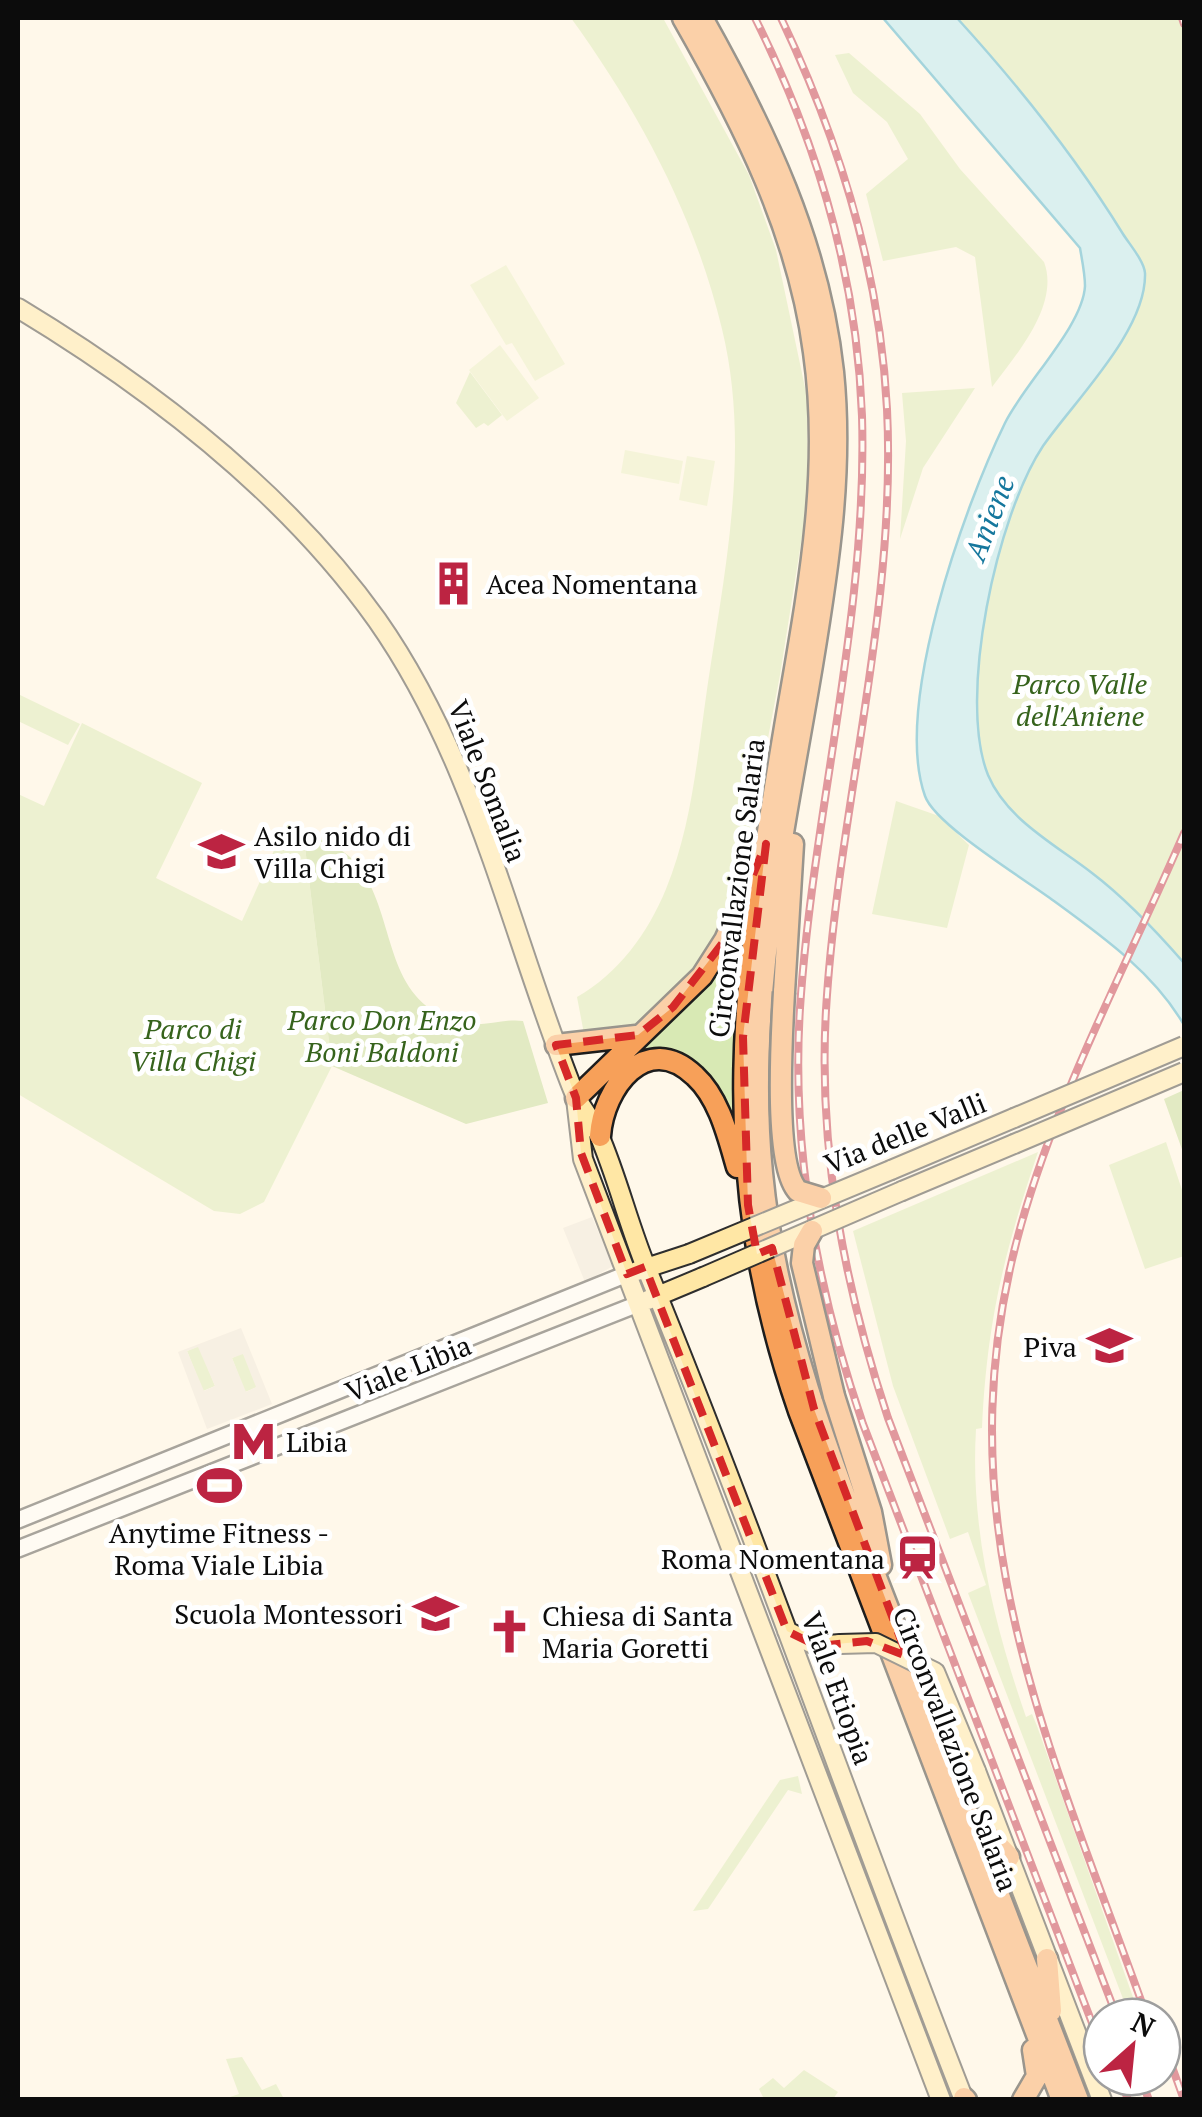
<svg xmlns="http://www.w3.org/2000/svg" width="1202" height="2117" viewBox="0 0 1202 2117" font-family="'PT Serif',serif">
<rect width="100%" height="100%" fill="#fff8ea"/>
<!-- green -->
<path fill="#d8e9b4" d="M571,18H663L749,175L776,250L807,397L808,499L780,675L739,891L703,964L638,1031L585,1039L577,997C618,974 648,933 666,889C689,833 696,771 704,711C721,585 753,457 722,329C695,216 639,112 571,18Z
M957,18H1184V963C1157,932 1125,898 1092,873C1056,845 1007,820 988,775C957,698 997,515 1043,446C1074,400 1148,330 1145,273C1144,261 1130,245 1123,234C1075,156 1018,85 957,18Z
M849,53L920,114L960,169L1044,262C1060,304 1017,354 992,387L975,257L956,247L883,261L866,194L908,159L887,122L853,93L835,55Z
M470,372L502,415L488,426L484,423L476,428L456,403Z
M975,388L923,468L900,539L906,441L902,393Z
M18,694L80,724L68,745L18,721Z
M82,723L202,783L156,878L242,921L286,824L303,831L332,1066L264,1202L240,1214L214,1211L18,1094V794L44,806Z
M896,801L939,816L969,845L947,928L872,914Z
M747,911L736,1028V1133L674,1057L607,1085L605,1080Z
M1166,1142L1184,1196V1256L1145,1269L1109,1165Z
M1038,1152C1004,1253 987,1321 982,1428L976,1429C970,1528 994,1624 1026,1717L1032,1714L1037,1726L1140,2017H1130L968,1593L986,1585L968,1532L950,1539L893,1386L853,1231Z
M199,1346L215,1386L203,1391L187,1351Z
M243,1353L257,1387L245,1392L232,1358Z
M798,1776L802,1794L788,1790L708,1909L693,1911L780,1780Z
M242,2057L262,2090L276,2084L284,2099H224L239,2094L226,2059Z
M804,2070L838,2092L833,2099H764L759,2089L773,2078L784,2088Z"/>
<!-- forest -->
<path fill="#bed994" d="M303,831C323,841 347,849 361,869C398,924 383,1003 462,1023C484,1028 503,1018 523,1021L548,1103L466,1124L332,1066Z
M1184,1090V1155L1164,1099Z"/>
<!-- pitch -->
<path fill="#e8f0c6" d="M506,265L565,364L535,381L512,343L506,345L470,285Z
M500,345L539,398L507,421L469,370Z
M625,450L683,461L679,484L621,473Z
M687,456L715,461L707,506L679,500Z"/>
<!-- plaza -->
<path fill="#eee6db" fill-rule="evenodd" d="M592,1217L613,1266L585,1282L563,1228Z
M241,1328L272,1404L207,1429L178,1352ZM198,1347L215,1386L204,1391L187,1351ZM243,1354L256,1387L246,1392L232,1358Z"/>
<!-- water -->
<path fill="#afe7f6" stroke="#36a9cd" stroke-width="2.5" d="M883,18H957C1018,85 1075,156 1123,234C1130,245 1144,261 1145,273C1147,330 1075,400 1043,446C997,515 957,698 988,775C1007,820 1056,845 1092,873C1125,898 1157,932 1184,963V1025C1154,973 1102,936 1054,901C1026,880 935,825 925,796C893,706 964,507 1005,423C1024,384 1083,326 1085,286C1085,274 1082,260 1080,248Z"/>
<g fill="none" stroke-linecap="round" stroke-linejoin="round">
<defs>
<path id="tertiary" d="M18,1520L627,1274
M18,1549L638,1304"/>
<path id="secondary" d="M18,308C152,389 285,491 377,620C476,761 510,932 573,1090C579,1106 592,1119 599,1135C618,1179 629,1227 648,1272C760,1545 856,1825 964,2100
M576,1099L583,1159L941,2100
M891,1170L1014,1118
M902,1191L1014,1144
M637,1271L689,1254
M648,1300L703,1277
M787,1631L817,1646L840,1644
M976,1771L1102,2100"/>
<path id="trunk" d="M683,18C743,123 798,231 814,352C832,478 806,603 785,727C743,977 714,1165 799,1411L1062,2100
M702,18C765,130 819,243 833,372C843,471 828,568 812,665C784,833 745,1003 762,1173C778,1341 845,1496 905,1652C963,1801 1019,1951 1078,2100
M784,992L793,844
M556,1045L636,1036
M576,1098L702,976L725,940L752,879
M600,1136C603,1089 646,1029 695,1076C719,1098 728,1136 737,1167
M834,1396L871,1512L881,1565
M976,1822L1009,1857
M1047,1959L1051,2011
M964,2098L966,2100
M1023,2100L1037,2076L1033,2050"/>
</defs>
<!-- tertiary casing -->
<use href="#tertiary" stroke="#3f3f3f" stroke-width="20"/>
<!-- secondary casing -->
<use href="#secondary" stroke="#2e2e2e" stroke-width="22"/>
<!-- trunk casing -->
<use href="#trunk" stroke="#1d1d1d" stroke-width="25"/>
<!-- tertiary -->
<use href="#tertiary" stroke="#fff" stroke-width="15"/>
<!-- secondary -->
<use href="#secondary" stroke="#ffe7a5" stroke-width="18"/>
<!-- trunk -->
<use href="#trunk" stroke="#f7a059" stroke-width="20"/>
<defs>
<path id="rail" d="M755,18C817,142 857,276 862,416C868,614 813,811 800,1008C791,1150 817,1290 863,1424L1102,2049
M781,18C840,142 880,271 887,409C897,610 838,809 826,1010C818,1150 844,1285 888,1418L1117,2017
M1182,18L1184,24
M1147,2017C1050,1745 938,1520 1021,1225C1059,1090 1129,961 1184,833
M1162,2039L1184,2100
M1120,2077L1128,2100
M1140,2077L1149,2100"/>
</defs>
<!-- rail casing -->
<use href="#rail" stroke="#bc2442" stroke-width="8"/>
<!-- rail -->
<use href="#rail" stroke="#fff" stroke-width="4" stroke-dasharray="11" stroke-linecap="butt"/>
<defs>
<path id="secondary-bridge" d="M1014,1118L1184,1046
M1014,1144L1184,1072
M689,1254L891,1170
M703,1277L902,1191
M840,1644L876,1643L935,1672L976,1771"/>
<path id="trunk-bridge" d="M784,992C782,1031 773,1165 798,1191L821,1198
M812,1231L804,1245L802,1263L834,1396"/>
</defs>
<!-- secondary-bridge casing -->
<use href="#secondary-bridge" stroke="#2e2e2e" stroke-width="22" stroke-linecap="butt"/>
<!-- trunk-bridge casing -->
<use href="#trunk-bridge" stroke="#1d1d1d" stroke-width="25" stroke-linecap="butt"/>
<!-- secondary-bridge -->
<use href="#secondary-bridge" stroke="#ffe7a5" stroke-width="18"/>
<!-- trunk-bridge -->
<use href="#trunk-bridge" stroke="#f7a059" stroke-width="20"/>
</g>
<!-- marked area -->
<path d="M0 0H1202V2117H0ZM766,844L743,1037L748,1205L757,1254L772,1248L814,1409L907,1656L867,1641L817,1646L787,1631L645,1267L627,1274L581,1153L576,1098L556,1045L638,1035L673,1007L725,940Z" fill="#fff8ea" fill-opacity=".55" fill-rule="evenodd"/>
<path fill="none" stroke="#d62828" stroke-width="8" stroke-dasharray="20 12" stroke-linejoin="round" d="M766,844L743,1037L748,1205L757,1254L772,1248L814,1409L907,1656L867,1641L817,1646L787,1631L645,1267L627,1274L581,1153L576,1098L556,1045L638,1035L673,1007L725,940Z"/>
<!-- icons -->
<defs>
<symbol id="building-bare" viewBox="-9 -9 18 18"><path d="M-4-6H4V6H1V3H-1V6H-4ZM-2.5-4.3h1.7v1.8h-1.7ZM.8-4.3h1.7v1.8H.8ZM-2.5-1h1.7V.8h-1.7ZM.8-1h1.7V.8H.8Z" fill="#bc2442" stroke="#fff" stroke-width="2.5" paint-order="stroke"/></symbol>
<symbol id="school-bare" viewBox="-9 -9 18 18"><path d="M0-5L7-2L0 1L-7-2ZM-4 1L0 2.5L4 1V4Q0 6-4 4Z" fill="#bc2442" stroke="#fff" stroke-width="2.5" paint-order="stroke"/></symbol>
<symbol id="metro-bare" viewBox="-9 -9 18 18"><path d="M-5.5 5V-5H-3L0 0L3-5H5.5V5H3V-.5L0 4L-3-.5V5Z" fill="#bc2442" stroke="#fff" stroke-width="2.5" paint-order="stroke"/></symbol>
<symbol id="stadium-bare" viewBox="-9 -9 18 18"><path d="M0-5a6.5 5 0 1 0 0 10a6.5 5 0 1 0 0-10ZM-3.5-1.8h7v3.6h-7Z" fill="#bc2442" stroke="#fff" stroke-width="2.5" paint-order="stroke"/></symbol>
<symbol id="station-bare" viewBox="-9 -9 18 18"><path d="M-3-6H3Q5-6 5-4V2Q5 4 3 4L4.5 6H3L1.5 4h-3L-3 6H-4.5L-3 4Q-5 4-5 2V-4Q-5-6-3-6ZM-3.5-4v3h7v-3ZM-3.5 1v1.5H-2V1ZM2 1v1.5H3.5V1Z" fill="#bc2442" stroke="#fff" stroke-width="2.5" paint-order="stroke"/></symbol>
<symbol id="church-bare" viewBox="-9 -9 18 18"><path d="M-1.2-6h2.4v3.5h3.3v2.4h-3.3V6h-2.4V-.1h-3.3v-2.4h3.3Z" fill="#bc2442" stroke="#fff" stroke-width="2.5" paint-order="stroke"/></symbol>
</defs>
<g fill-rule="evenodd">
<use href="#building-bare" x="422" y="552" width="63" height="63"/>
<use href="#school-bare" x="190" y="820" width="63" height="63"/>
<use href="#school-bare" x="1078" y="1314" width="63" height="63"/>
<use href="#metro-bare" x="222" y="1410" width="63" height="63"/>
<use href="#stadium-bare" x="188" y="1454" width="63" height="63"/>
<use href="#station-bare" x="886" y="1526" width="63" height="63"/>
<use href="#school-bare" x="404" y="1582" width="63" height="63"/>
<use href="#church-bare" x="478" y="1600" width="63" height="63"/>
</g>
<g text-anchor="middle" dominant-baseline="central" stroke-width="10" stroke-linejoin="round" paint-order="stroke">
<!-- poi labels -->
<g font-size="28" fill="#0c0c0c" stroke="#fff" text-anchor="start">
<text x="486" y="583">Acea Nomentana</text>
<text x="254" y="835">Asilo nido di<tspan x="254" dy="32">Villa Chigi</tspan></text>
<text x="1077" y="1346" text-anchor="end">Piva</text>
<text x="286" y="1441">Libia</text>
<text x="219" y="1532" text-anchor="middle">Anytime Fitness -<tspan x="219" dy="32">Roma Viale Libia</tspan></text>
<text x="885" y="1558" text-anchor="end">Roma Nomentana</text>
<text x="403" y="1613" text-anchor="end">Scuola Montessori</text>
<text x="542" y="1615">Chiesa di Santa<tspan x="542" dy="32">Maria Goretti</tspan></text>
</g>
<!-- park labels -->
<g font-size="28" font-style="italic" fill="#36631c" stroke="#fff">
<text x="1080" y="683">Parco Valle<tspan x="1080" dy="32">dell'Aniene</tspan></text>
<text x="382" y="1019">Parco Don Enzo<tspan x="382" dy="32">Boni Baldoni</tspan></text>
<text x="193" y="1028">Parco di<tspan x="193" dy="32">Villa Chigi</tspan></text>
</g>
<!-- street labels -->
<g font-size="28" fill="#0c0c0c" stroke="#fff">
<text transform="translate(488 781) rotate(69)">Viale Somalia</text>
<text transform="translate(736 888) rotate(-83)">Circonvallazione Salaria</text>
<text transform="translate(905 1133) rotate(-22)">Via delle Valli</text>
<text transform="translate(408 1368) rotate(-22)">Viale Libia</text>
<text transform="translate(838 1688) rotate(70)">Viale Etiopia</text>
<text transform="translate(956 1749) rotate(69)">Circonvallazione Salaria</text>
</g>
<!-- water labels -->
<g font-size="30" font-style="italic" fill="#15779d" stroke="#fff">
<text transform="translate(989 518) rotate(-69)">Aniene</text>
</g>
</g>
<!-- border -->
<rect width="1202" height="2117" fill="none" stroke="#0c0c0c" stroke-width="40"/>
<!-- north arrow -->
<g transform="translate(1132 2047) rotate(27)"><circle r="48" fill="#ffffff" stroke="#9e9e9e" stroke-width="2.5"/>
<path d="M0-8L18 38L0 25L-18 38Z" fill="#bc2442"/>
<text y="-15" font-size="28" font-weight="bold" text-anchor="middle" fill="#0c0c0c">N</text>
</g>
</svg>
